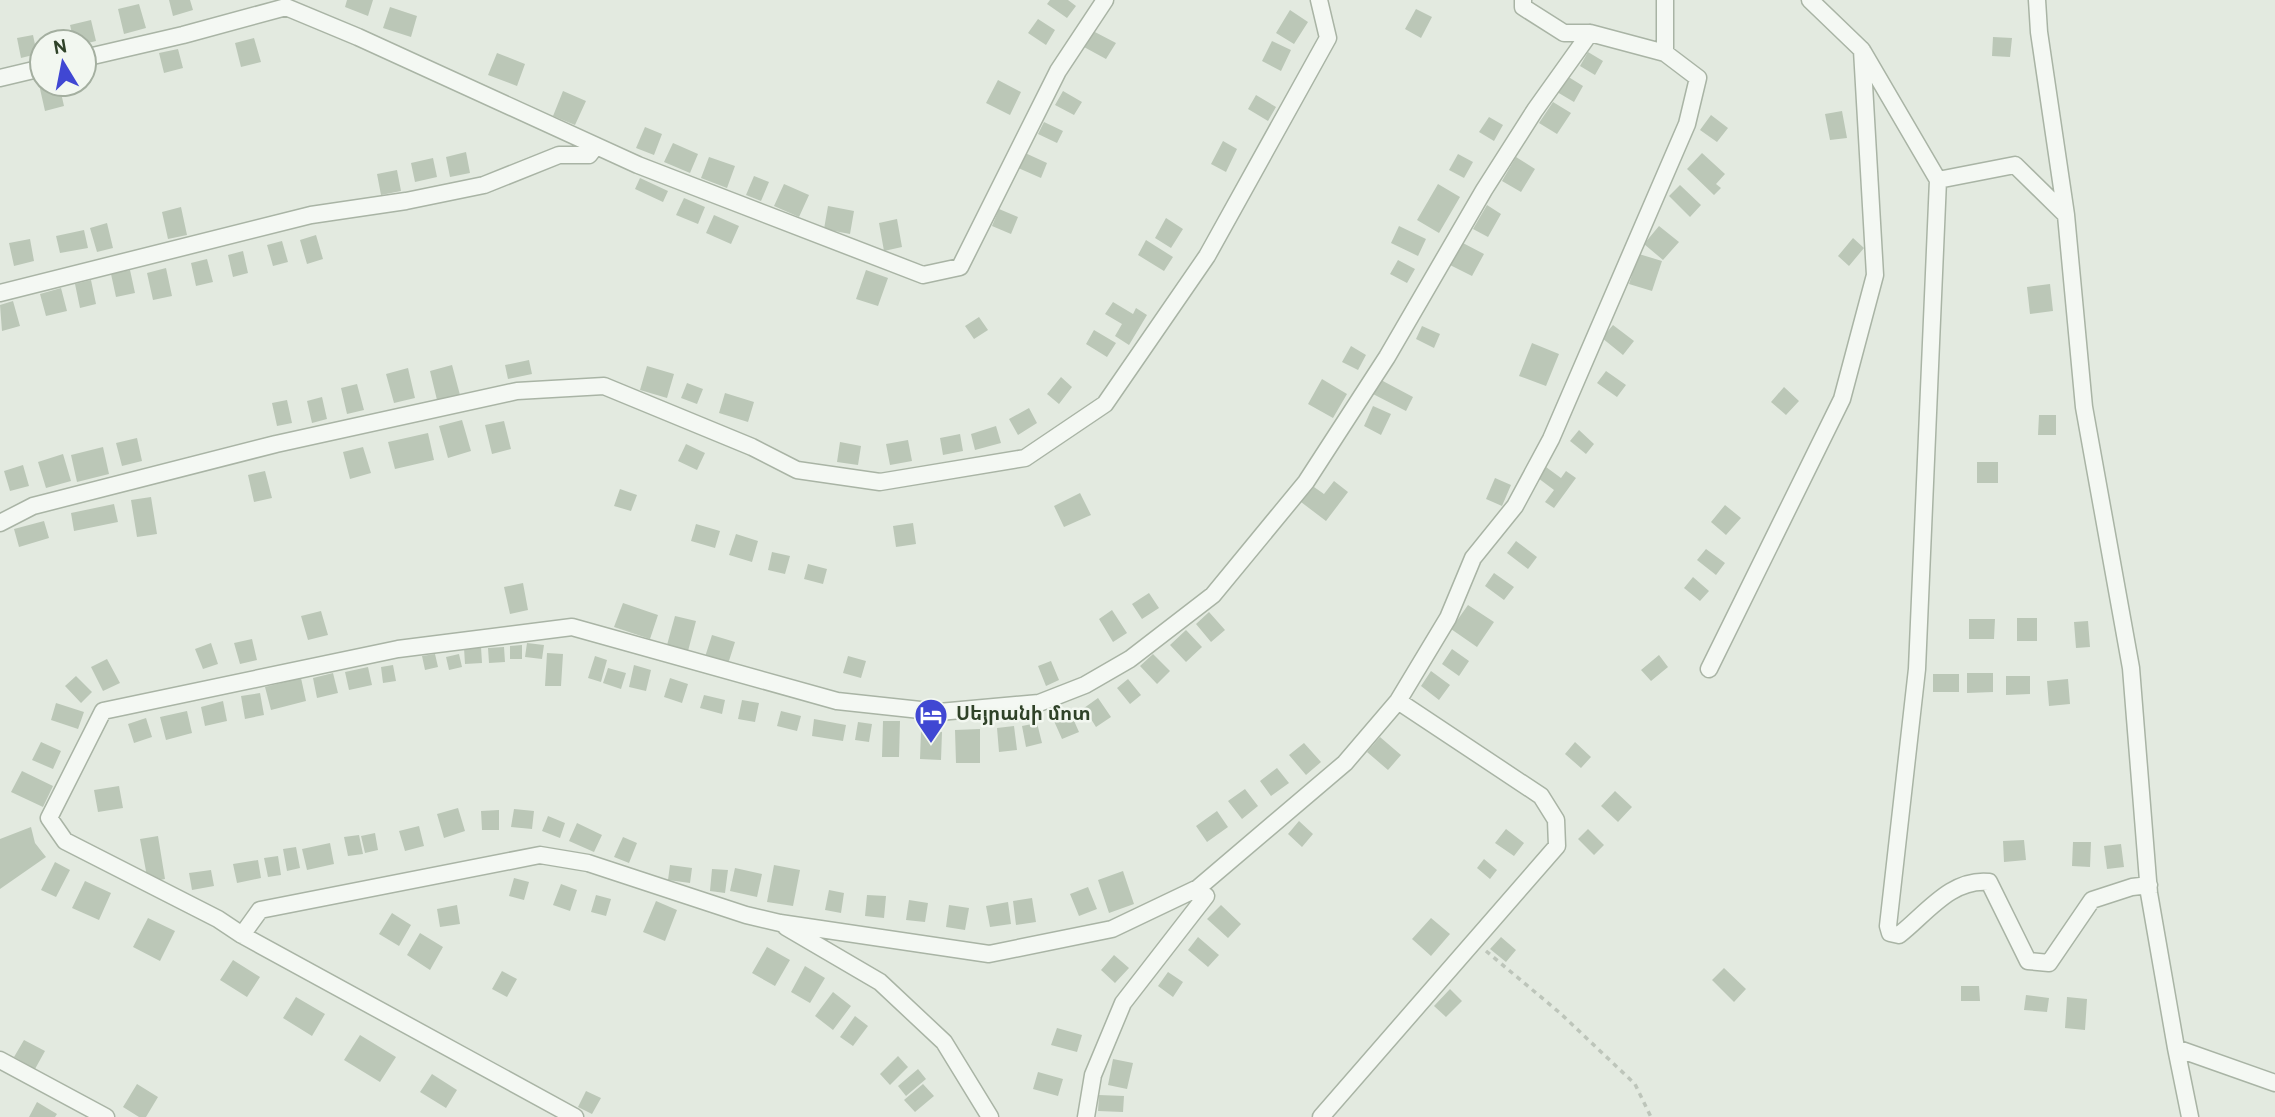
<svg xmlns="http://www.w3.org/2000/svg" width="2275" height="1117" viewBox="0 0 2275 1117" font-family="Overpass,'Noto Sans Armenian',sans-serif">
<rect width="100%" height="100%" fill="#e3eae0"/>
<!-- building -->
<path fill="#bbc7b7" d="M169,0H190L193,10L173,16Z
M347,0H373L368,16L345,7Z
M1050,0H1068L1076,6L1067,18L1047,4Z
M139,4L146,28L124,34L118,9Z
M390,7L417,16L411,37L383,28Z
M1416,9L1432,17L1421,38L1405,29Z
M1290,10L1308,22L1294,44L1276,33Z
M1038,19L1055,30L1046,45L1028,33Z
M91,20L96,41L84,44V42H74L70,25Z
M1093,31L1116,43L1106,59L1084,47Z
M33,35L37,54L21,58L17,38Z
M1993,37L2012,38L2010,57L1992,56Z
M254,38L261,62L241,67L235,43Z
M1272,41L1291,50L1281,71L1262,61Z
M178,49L183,68L164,73L159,53Z
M1588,52L1603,61L1595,75L1580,66Z
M497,53L525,64L517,86L488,75Z
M1567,76L1583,86L1574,102L1557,92Z
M42,79V84H59L64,106L45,111L38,80Z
M998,80L1021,92L1010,115L986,103Z
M563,91L586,101L575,125L553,116Z
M1063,91L1082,102L1074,115L1055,105Z
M1256,95L1276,107L1268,121L1248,109Z
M1553,102L1571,113L1557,134L1539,123Z
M1842,111L1847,138L1830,140L1825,114Z
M1711,115L1728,128L1717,142L1700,130Z
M1489,117L1503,125L1494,141L1479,132Z
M1044,122L1063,131L1057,143L1038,134Z
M645,127L662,134L654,155L636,148Z
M1223,141L1237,149L1226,172L1211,164Z
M673,143L698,154L690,173L664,162Z
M466,152L470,173L450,177L446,157Z
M1023,152L1047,163L1041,178L1016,167Z
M1702,153L1725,174L1716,184L1721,188L1714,195L1687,169Z
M1458,154L1473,162L1464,178L1449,170Z
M709,157L735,166L727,188L701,178Z
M1516,157L1535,169L1521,192L1502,181Z
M433,158L437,177L415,182L411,163Z
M397,170L401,191L381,195L377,174Z
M754,176L769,182L761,201L746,195Z
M640,178L668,191L663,202L635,189Z
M784,184L809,195L799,217L774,206Z
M1438,184L1460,197L1439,233L1417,220Z
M1680,185L1701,205L1690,217L1669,196Z
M684,198L705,207L698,224L676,215Z
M1487,205L1501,214L1488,237L1473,229Z
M828,206L854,211L850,234L824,229Z
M181,207L187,235L168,239L162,212Z
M999,209L1018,217L1011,234L992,226Z
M714,215L739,226L731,244L706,233Z
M1166,218L1183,229L1171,248L1155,238Z
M897,219L902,247L884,251L879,223Z
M107,223L113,248L97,252L90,228Z
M1399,226L1426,239L1418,256L1391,243Z
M1659,226L1679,242L1663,260L1644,244Z
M84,230L88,248L60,253L56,236Z
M316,235L323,259L307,264L300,240Z
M1853,238L1864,248L1849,266L1838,256Z
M30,239L34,261L14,266L9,243Z
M1146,240L1173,257L1164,271L1138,255Z
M282,241L288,262L273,266L267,245Z
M1461,242L1484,254L1472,276L1450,265Z
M243,251L248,273L233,277L228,255Z
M1639,254L1662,261L1652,291L1629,284Z
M207,259L213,282L196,286L191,263Z
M1398,260L1415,269L1407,283L1390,274Z
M166,268L172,296L153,300L147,273Z
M130,270L135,293L116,297L111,274Z
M866,270L888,278L878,306L856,299Z
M91,280L96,304L80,308L75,284Z
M2050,284L2053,311L2030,314L2027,287Z
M61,288L67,311L46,316L40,294Z
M13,301L20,326L2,331L0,305Z
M1113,302L1133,314L1136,308L1147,315L1129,345L1115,336L1122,324L1105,314Z
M979,317L988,330L974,339L965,326Z
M1613,325L1634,341L1623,355L1602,338Z
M1422,326L1440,334L1434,348L1416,339Z
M1094,330L1116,343L1107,357L1086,344Z
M1532,343L1559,354L1546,386L1519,376Z
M1351,346L1366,355L1358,370L1342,362Z
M529,360L532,374L508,379L505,365Z
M452,365L460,395L437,400L430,371Z
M647,366L674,374L667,398L640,390Z
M408,368L415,398L394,403L386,374Z
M1606,371L1626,385L1617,397L1597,383Z
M1061,377L1072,387L1059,404L1047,394Z
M1322,379L1347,394L1333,418L1308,404Z
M1381,380L1413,397L1406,411L1373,394Z
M687,383L703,389L697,404L681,398Z
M357,384L364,410L347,414L341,388Z
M1784,387L1799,401L1786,415L1771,402Z
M725,393L754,402L748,422L719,413Z
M322,397L327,419L312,423L307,401Z
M287,400L292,423L277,426L272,403Z
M1373,406L1391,414L1381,435L1364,426Z
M1029,408L1037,423L1018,435L1009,419Z
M2039,415H2056V435H2038Z
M462,420L471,451L448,458L439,426Z
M504,421L511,449L492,454L485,425Z
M996,426L1001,443L975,450L971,434Z
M1579,430L1594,444L1586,454L1570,441Z
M428,433L434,460L395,469L388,442Z
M960,434L963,451L943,455L940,438Z
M137,438L142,461L122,466L116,443Z
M908,440L912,461L890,465L886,444Z
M840,442L861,446L858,465L837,462Z
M686,444L705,453L697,470L678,461Z
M103,447L109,474L77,482L71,455Z
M363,447L371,473L350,479L343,452Z
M63,454L71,481L46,488L38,462Z
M1977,462H1998V483H1977Z
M23,465L29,486L10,491L4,471Z
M1546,467L1561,478L1566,471L1576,478L1554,508L1545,502L1554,490L1538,478Z
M265,471L272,498L254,502L248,475Z
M1495,478L1511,485L1502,506L1486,499Z
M1334,481L1348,492L1326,521L1301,502L1314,487L1324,494Z
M620,489L637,495L631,511L614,506Z
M1080,493L1091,515L1064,527L1054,506Z
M151,497L157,534L137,537L131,500Z
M114,504L118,522L74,531L71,513Z
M1725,505L1741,518L1726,535L1711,522Z
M44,521L49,538L19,547L14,529Z
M913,523L916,544L896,547L893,526Z
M696,524L720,531L715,548L691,541Z
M736,534L758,541L752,562L729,555Z
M1516,541L1537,557L1528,569L1507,553Z
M1706,549L1725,563L1716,575L1697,560Z
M772,552L790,556L785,574L768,570Z
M808,564L827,569L823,584L804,579Z
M1494,573L1514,587L1504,600L1485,586Z
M1693,577L1709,591L1700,601L1684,588Z
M523,583L528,610L510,614L504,587Z
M1149,593L1159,608L1142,619L1132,604Z
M623,603L658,615L650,639L614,627Z
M1468,605L1494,622L1477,647L1451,629Z
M1112,610L1127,633L1113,642L1099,619Z
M321,611L328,635L308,640L301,616Z
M1209,612L1225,630L1211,642L1196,624Z
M675,616L696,621L688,651L667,645Z
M2017,618H2037V641H2017Z
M1969,619H1995L1994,639H1969Z
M2088,621L2090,647L2076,648L2074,622Z
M1186,630L1202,647L1186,662L1170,645Z
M712,635L735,642L728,664L705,657Z
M252,639L257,660L240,664L234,643Z
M211,643L218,664L203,669L195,649Z
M527,643L544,645L542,659L525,657Z
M522,645V659H510V646Z
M481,647L482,663L465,664L464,648Z
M504,647L505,662L489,663L488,648Z
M1452,649L1469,661L1459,676L1442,664Z
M547,653L563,654L561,686H545Z
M435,654L438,667L425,670L422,656Z
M459,654L462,667L449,670L446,657Z
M1153,654L1170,671L1157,684L1140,666Z
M1659,655L1668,667L1651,681L1641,670Z
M595,656L607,660L601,682L588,678Z
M848,656L866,661L861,678L843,673Z
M107,659L120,683L103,691L91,667Z
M1051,661L1059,680L1046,686L1038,666Z
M393,665L396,681L383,683L381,667Z
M634,665L651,670L646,691L629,687Z
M368,667L372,685L349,690L345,672Z
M608,668L626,673L621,689L603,683Z
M1431,671L1450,685L1439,700L1421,686Z
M333,673L338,693L317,698L313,678Z
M1967,673H1993V692L1967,693Z
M1933,674H1959V692H1933Z
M76,676L92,692L81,703L65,686Z
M2006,676H2030V694L2006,695Z
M301,678L306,701L271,710L265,687Z
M670,678L688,684L682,703L664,697Z
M1128,679L1141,695L1130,704L1117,688Z
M2068,679L2070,704L2049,706L2047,681Z
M260,693L264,715L245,719L241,696Z
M704,695L725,700L722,714L700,708Z
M1098,698L1111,717L1096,727L1084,708Z
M742,700L759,703L755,722L738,719Z
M223,701L227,721L205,726L201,707Z
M56,703L84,712L78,729L51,720Z
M187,711L192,733L166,740L160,717Z
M781,711L801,716L797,731L777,726Z
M1071,714L1079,732L1062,739L1054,721Z
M146,718L152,737L134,743L128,724Z
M814,719L846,725L843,741L812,736Z
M883,721H900L899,757H882Z
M858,722L872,724L869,742L855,740Z
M1037,723L1042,743L1026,747L1022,726Z
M1014,726L1017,750L999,752L997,728Z
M980,729V763H956L955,730Z
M921,731L942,732L941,760L920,759Z
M1380,737L1401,755L1388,770L1367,752Z
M41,742L61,751L53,769L32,760Z
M1575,742L1591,757L1581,768L1565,754Z
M1304,743L1321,762L1306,775L1289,755Z
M1277,768L1289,783L1271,796L1260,781Z
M22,771L53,786L43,807L11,792Z
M119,786L123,808L98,812L94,790Z
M1245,789L1258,806L1242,819L1228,801Z
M1615,791L1632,807L1618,822L1601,806Z
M458,808L465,831L444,838L437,814Z
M514,809L534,811L532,829L511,827Z
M499,810V830H482L481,811Z
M1217,811L1228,827L1207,842L1196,826Z
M548,816L565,823L560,838L542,831Z
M1299,821L1313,834L1302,847L1288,834Z
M577,823L602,835L594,852L569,841Z
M419,826L424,846L405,851L399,831Z
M31,827L35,843L46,857L0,889V839Z
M1506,829L1524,843L1514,856L1495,843Z
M1588,829L1604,845L1594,855L1578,839Z
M375,833L378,850L365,853L361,836Z
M359,835L363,854L348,856L344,837Z
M158,836L165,879L148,882L140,839Z
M623,837L637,843L629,863L614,857Z
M2024,840L2026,860L2004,862L2003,841Z
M2073,842H2091L2090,867L2072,866Z
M330,843L334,864L307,870L302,849Z
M2121,844L2124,867L2107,869L2104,846Z
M296,847L300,868L287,871L283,849Z
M278,856L281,875L268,877L264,858Z
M1484,859L1497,870L1490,879L1477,868Z
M258,860L261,878L237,883L233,864Z
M55,862L70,870L56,897L41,890Z
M670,865L692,868L690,883L668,880Z
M774,865L800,870L793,906L767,902Z
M735,868L762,874L757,897L730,891Z
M712,869L728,870L725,893L710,891Z
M211,870L214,886L192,890L189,873Z
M1123,871L1134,904L1109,913L1098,880Z
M514,878L529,882L524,900L509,896Z
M85,881L111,893L99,920L72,908Z
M561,884L577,890L570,911L553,905Z
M1088,887L1097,909L1079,916L1070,894Z
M829,890L844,893L841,913L825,910Z
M596,895L611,899L606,916L591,912Z
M867,895L886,896L884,918L865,916Z
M1032,898L1036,922L1016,925L1013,901Z
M909,900L928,903L925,922L906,920Z
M656,901L677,910L665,941L643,932Z
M1008,902L1011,924L990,927L986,906Z
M457,905L460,924L440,927L437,909Z
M949,905L969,908L965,930L946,927Z
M1221,905L1241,924L1228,938L1207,919Z
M392,913L411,925L399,946L379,934Z
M148,918L175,931L160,961L133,947Z
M1431,918L1450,934L1431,956L1412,939Z
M420,933L443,947L430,970L407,955Z
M1198,937L1219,955L1208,967L1188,950Z
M1501,937L1516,950L1506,962L1490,949Z
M767,947L790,960L775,986L752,973Z
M1114,955L1129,968L1115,983L1101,970Z
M233,960L260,977L247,997L220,980Z
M805,966L825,978L810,1003L791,992Z
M1724,968L1746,989L1734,1002L1712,980Z
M502,971L517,979L507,997L492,989Z
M1168,972L1183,982L1173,997L1158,986Z
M1961,986H1979L1980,1001H1961Z
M1450,989L1462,1001L1446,1017L1434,1006Z
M833,992L851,1006L833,1030L815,1016Z
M2026,995L2049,998L2047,1012L2024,1010Z
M296,997L325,1014L312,1036L283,1018Z
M2067,997L2087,999L2085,1030L2065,1028Z
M855,1016L868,1026L853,1046L840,1037Z
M1057,1028L1082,1035L1077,1052L1051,1045Z
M360,1035L396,1057L380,1082L344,1060Z
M24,1040L45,1051L35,1069L14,1057Z
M898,1056L908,1067L890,1085L880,1074Z
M1113,1059L1133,1063L1127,1089L1108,1085Z
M918,1069L926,1079L906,1096L898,1086Z
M1038,1072L1063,1079L1058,1096L1033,1089Z
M432,1074L457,1090L446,1108L420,1092Z
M137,1084L158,1097L146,1117H139L123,1107Z
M923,1084L934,1096L915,1112L904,1100Z
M586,1091L601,1098L592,1114L578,1107Z
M1099,1095L1124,1096L1123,1112L1098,1111Z
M37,1102L57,1114L55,1117H29Z"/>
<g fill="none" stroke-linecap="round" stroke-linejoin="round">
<defs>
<path id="street" d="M2037,0L2039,32L2066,215L2084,407L2131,668L2149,893L2176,1048L2275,1083
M1862,50L1938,180L1917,669L1888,926L1890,933L1899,935C1926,914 1951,878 1989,882L2028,961L2049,963L2092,900L2132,887L2149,885
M1665,53V0
M84,58L183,35L286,7L358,37L638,165L923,275L960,267L1058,71L1105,0
M0,78L42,68
M1938,180L2015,165L2066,215
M0,293L311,215L406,201L484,185L559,155H589L596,146
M0,523L33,506L276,444L517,391L604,386L752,447L797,470L880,482L1025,458L1105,404L1207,256L1328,38L1319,0
M1709,669L1842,399L1875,275L1862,50L1810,0
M786,927L880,982L944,1042L990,1117
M242,935L260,910L540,855L588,863L746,915L780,923L989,954L1112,929L1198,888L1345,763L1398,701L1448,618L1473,558L1515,506L1551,439L1687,124L1698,78L1665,53L1590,33H1564L1523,7V0
M2176,1048L2190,1117
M0,1060L106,1117
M575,1117L242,935L218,919L65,841L49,818L103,711L398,649L572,627L837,701L939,712L1039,703L1085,685L1130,659L1213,595L1306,482L1387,357L1484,190L1535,110L1590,33
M1086,1117L1093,1075L1123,1003L1206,896
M1321,1117L1557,846L1556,820L1541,796L1398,701"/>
</defs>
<!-- street casing -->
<use href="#street" stroke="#a9b4a5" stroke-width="19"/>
<!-- path -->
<path stroke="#bdc5ba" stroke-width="3.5" stroke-dasharray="5 5" stroke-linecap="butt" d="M1486,951L1560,1013L1635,1084L1651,1117"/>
<!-- street -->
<use href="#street" stroke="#f4f8f3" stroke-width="16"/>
</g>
<!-- icons -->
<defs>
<symbol id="hotel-pin" viewBox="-11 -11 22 30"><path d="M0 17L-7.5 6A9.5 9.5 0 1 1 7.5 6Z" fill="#4047d3" stroke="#f2f7f0"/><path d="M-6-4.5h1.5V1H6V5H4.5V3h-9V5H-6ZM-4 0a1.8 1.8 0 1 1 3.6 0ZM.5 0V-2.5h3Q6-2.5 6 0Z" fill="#fff"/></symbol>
</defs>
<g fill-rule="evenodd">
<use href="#hotel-pin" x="912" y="696" width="38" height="52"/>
</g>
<g text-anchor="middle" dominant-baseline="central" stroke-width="5" stroke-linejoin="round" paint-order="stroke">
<!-- poi labels -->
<g font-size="19" font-weight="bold" fill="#2f4228" stroke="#f2f7f0" text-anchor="start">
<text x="956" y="715">Սեյրանի մոտ</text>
</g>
</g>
<!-- north arrow -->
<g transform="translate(63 63) rotate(350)"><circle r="33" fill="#f2f7f0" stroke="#a4afa0" stroke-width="2"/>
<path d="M0-5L12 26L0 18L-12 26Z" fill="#4047d3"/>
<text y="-10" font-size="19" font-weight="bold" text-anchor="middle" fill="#2f4228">N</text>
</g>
</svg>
